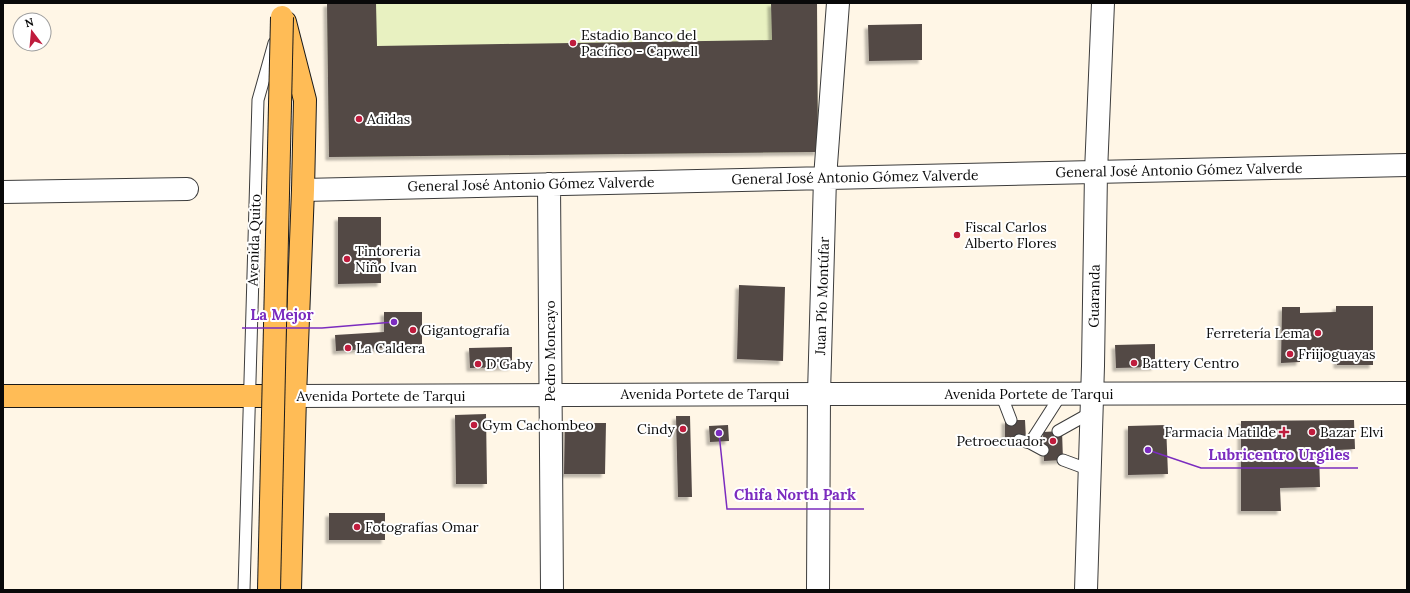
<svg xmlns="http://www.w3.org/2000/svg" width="1410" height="593" viewBox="0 0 1410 593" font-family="Lora,serif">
<defs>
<filter id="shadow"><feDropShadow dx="-3.5" dy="3.5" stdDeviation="1" flood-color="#0004"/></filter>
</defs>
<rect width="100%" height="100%" fill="#fff6e6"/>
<!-- pitch -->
<path fill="#e8f1c1" d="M327,3H817L818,152L329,157Z"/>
<!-- building -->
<path fill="#524845" filter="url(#shadow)" d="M327,3H376L377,46L772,40L771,3H817L818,152L329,157Z
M922,24V60L869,61L868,25Z
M338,217H381V283L338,284Z
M739,285L785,287L783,361L737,359Z
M1336,306H1373V365H1337V353H1300V362L1281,363L1282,307H1300V313L1336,312Z
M384,312H422V348H384L336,351L335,335L384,332Z
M1155,344V367L1116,368L1115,345Z
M512,347V367L470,368L469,348Z
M486,414L487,484H456L455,415Z
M676,416H690L692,497H678Z
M1005,420H1025L1026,440H1005Z
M1354,420L1355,449L1319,451L1320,487L1280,488L1281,511H1241V421Z
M565,423H606L605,474H564Z
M728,425L729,441L710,442L709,426Z
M1166,425L1168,474L1128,475V426Z
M1062,431L1063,460L1044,461L1043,432Z
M329,513H385V540H329Z"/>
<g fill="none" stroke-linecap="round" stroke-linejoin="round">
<defs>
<path id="service" d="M1001,394L1011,420
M1058,431L1092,412
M1019,440L1030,443L1043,450
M1030,443L1062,393
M1063,460L1090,470
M244,590L258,100L274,43"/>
<path id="minor" d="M549,184L552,590
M303,190L1407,165
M3,192L187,189
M818,590L819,394L825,178L838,3
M1086,590L1093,366L1096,172L1103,3"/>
<path id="tertiary" d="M295,396L819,394L1407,393"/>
<path id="primary" d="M285,22L305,100L303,190L295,396L290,590
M3,396H291"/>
</defs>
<!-- service casing -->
<use href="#service" stroke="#3c3c3c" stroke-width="13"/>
<!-- minor casing -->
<use href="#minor" stroke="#3c3c3c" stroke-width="24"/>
<!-- tertiary casing -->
<use href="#tertiary" stroke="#3c3c3c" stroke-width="24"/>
<!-- primary casing -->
<use href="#primary" stroke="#1a1a1a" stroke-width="24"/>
<!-- service -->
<use href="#service" stroke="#fff" stroke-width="11"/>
<!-- minor -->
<use href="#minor" stroke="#fff" stroke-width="22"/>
<!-- tertiary -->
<use href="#tertiary" stroke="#fff" stroke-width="22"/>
<!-- primary -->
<use href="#primary" stroke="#ffbc56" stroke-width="22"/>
<defs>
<path id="primary-bridge" d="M269,590L282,17"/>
</defs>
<!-- primary-bridge casing -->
<use href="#primary-bridge" stroke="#1a1a1a" stroke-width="24" stroke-linecap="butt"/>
<!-- primary-bridge -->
<use href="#primary-bridge" stroke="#ffbc56" stroke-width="22"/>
</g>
<!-- markers -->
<g fill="#bf1c3d" stroke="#fff" stroke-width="1.5">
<circle cx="573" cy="43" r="4"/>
<circle cx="359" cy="119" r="4"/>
<circle cx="957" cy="235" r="4"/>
<circle cx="347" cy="259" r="4"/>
<circle cx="413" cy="330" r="4"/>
<circle cx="1318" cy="333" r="4"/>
<circle cx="348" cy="348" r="4"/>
<circle cx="1290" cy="354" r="4"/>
<circle cx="1134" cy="363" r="4"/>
<circle cx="478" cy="364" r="4"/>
<circle cx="474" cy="425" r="4"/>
<circle cx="683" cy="429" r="4"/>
<path d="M1282 426h4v4h4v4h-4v4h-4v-4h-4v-4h4z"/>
<circle cx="1312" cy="432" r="4"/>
<circle cx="1053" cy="441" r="4"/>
<circle cx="357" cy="527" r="4"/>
</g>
<g text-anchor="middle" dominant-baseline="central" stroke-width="4" stroke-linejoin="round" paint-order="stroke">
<!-- poi labels -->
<g font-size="14" fill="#090909" stroke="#fff" text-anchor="start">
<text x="581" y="35">Estadio Banco del<tspan x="581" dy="16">Pacífico - Capwell</tspan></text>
<text x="367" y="119">Adidas</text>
<text x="965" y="227">Fiscal Carlos<tspan x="965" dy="16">Alberto Flores</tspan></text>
<text x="355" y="251">Tintoreria<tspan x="355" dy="16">Niño Ivan</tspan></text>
<text x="421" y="330">Gigantografía</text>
<text x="1310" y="333" text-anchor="end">Ferretería Lema</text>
<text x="356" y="348">La Caldera</text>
<text x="1298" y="354">Friijoguayas</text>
<text x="1142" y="363">Battery Centro</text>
<text x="486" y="364">D'Gaby</text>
<text x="482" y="425">Gym Cachombeo</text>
<text x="675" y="429" text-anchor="end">Cindy</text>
<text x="1276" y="432" text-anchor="end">Farmacia Matilde</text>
<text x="1320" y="432">Bazar Elvi</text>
<text x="1045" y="441" text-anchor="end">Petroecuador</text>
<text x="365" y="527">Fotografías Omar</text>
</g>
<!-- street labels -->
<g font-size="14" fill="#090909" stroke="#fff">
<text transform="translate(1179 170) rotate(-1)">General José Antonio Gómez Valverde</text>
<text transform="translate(855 177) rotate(-1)">General José Antonio Gómez Valverde</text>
<text transform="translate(531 184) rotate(-1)">General José Antonio Gómez Valverde</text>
<text transform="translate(254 240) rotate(-88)">Avenida Quito</text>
<text transform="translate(822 296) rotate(-88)">Juan Pío Montúfar</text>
<text transform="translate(1094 296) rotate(-89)">Guaranda</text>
<text transform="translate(550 351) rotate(-90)">Pedro Moncayo</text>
<text x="705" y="394">Avenida Portete de Tarqui</text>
<text x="1029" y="394">Avenida Portete de Tarqui</text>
<text x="381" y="396">Avenida Portete de Tarqui</text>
</g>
</g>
<!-- callouts -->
<path fill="none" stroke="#7b2cbf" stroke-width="1.5" d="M394 322L322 328H242M1148 450L1201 468H1358M719 433L727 509H864"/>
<g fill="#7b2cbf" stroke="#fff" stroke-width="1.5">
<circle cx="394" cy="322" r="4"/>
<circle cx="1148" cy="450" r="4"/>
<circle cx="719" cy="433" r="4"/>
</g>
<g font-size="15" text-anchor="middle" font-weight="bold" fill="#7b2cbf" stroke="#fff" stroke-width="4" stroke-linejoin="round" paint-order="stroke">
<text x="282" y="320">La Mejor</text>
<text x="1279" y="460">Lubricentro Urgiles</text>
<text x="795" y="500">Chifa North Park</text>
</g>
<!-- border -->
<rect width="1410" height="593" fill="none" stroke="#090909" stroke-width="8"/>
<!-- north arrow -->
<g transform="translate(32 32) rotate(344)"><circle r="19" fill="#ffffff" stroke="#9d9d9d"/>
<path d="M0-3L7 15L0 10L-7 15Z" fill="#bf1c3d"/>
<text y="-6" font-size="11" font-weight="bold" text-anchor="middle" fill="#090909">N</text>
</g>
</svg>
